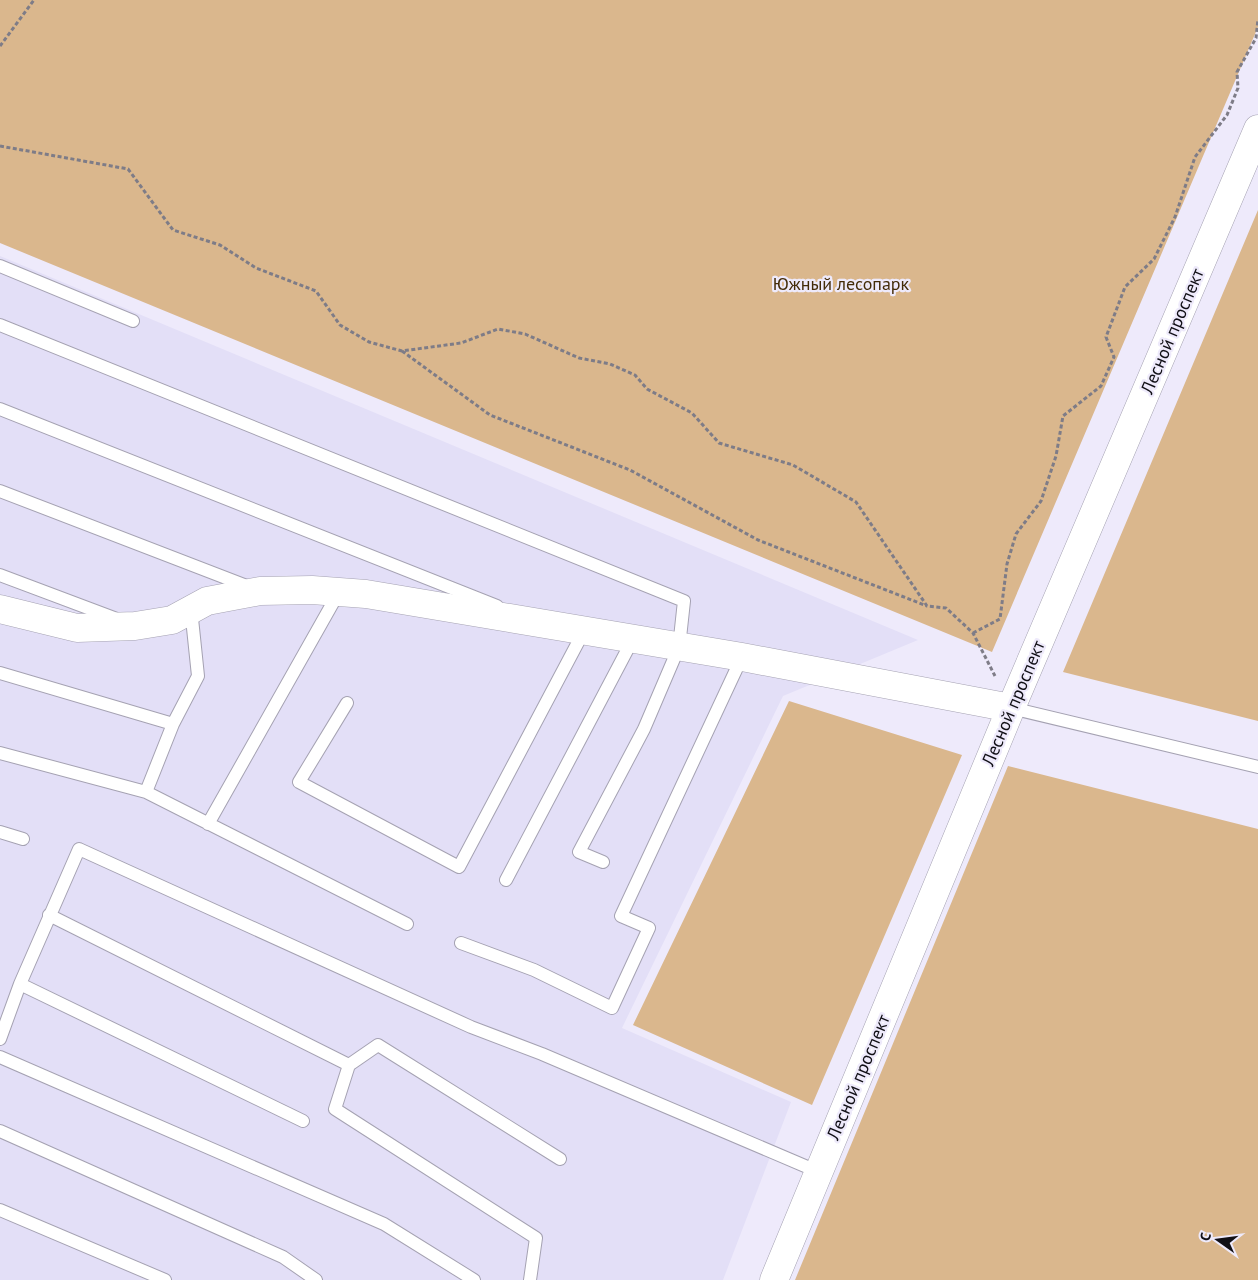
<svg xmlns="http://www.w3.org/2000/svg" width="1258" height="1280" viewBox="0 0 1258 1280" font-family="'PT Sans',sans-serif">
<rect width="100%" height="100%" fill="#eeeafb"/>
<!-- built -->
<path fill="#e3dff7" d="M0,256L918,640L783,696L622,1028L791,1102L723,1280H0Z"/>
<!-- forest -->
<path fill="#dab78d" d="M0,0H1258V27L992,652L0,243Z
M1258,210V721L1063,672Z
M789,701L962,755L812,1105L633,1025Z
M1008,766L1258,829V1280H795Z"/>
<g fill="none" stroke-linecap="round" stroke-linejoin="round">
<defs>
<path id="service" d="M0,266L133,321
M0,325L684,601L679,647L644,729L579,852L603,862
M0,409L497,606
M0,491L252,588
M0,575L117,619
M0,673L173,724
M347,703L299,782L459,867L584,631
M1011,708L1258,767
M0,753L146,792L407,924
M146,792L173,724L198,676L191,609
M208,824L339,592
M0,832L23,839
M506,880L633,639
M49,915L349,1065L335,1109L536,1238L530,1280
M461,943L534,970L612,1008L649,928L621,916L742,657
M20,984L303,1121
M0,1039L20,984L79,849L471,1027L542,1054L819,1172
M0,1057L384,1224L474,1280
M349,1065L378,1045L560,1159
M0,1131L283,1257L316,1280
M0,1210L165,1280"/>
<path id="tertiary" d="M0,609L77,628L135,626L172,620L207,601L260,591L312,590L366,594L742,657L1011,708"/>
<path id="secondary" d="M774,1280L1011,708L1258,129"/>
</defs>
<!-- service casing -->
<use href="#service" stroke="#a5a2b2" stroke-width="14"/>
<!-- tertiary casing -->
<use href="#tertiary" stroke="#a5a2b2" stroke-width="29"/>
<!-- secondary casing -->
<use href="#secondary" stroke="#a5a2b2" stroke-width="29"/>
<!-- path -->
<path stroke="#7e7c87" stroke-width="3" stroke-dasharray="4 2.5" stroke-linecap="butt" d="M0,46L34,0
M0,146L128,169L173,230L220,245L256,268L316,291L340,325L369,342L402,351L461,343L498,329L525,334L579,358L610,364L635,375L647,389L692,413L719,443L793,465L856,502L927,606L946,608L973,633L995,676
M402,351L490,415L630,470L758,540L927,606
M973,633L1000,619L1007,564L1016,534L1041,501L1056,456L1063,416L1101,386L1114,357L1106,337L1125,287L1154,259L1175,217L1195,157L1227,115L1238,88L1237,72L1256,38L1258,19"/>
<!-- service -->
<use href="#service" stroke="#fff" stroke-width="12"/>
<!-- tertiary -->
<use href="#tertiary" stroke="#fff" stroke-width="28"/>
<!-- secondary -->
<use href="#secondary" stroke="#fff" stroke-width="28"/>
</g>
<g text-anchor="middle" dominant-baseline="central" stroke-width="4.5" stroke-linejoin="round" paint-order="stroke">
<!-- park labels -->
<g font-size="18" fill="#432b08" stroke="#eeeafb">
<text x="841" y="283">Южный лесопарк</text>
</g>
<!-- street labels -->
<g font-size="18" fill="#100f15" stroke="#eeeafb">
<text transform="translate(1172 331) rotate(-67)">Лесной проспект</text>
<text transform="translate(1013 703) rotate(-67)">Лесной проспект</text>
<text transform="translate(858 1077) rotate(-67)">Лесной проспект</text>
</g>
</g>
<!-- north arrow -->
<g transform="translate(1218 1240) rotate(284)" stroke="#eeeafb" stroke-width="4" paint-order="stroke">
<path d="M0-4L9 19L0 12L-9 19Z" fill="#100f15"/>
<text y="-8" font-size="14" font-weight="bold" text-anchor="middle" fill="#100f15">С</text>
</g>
</svg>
